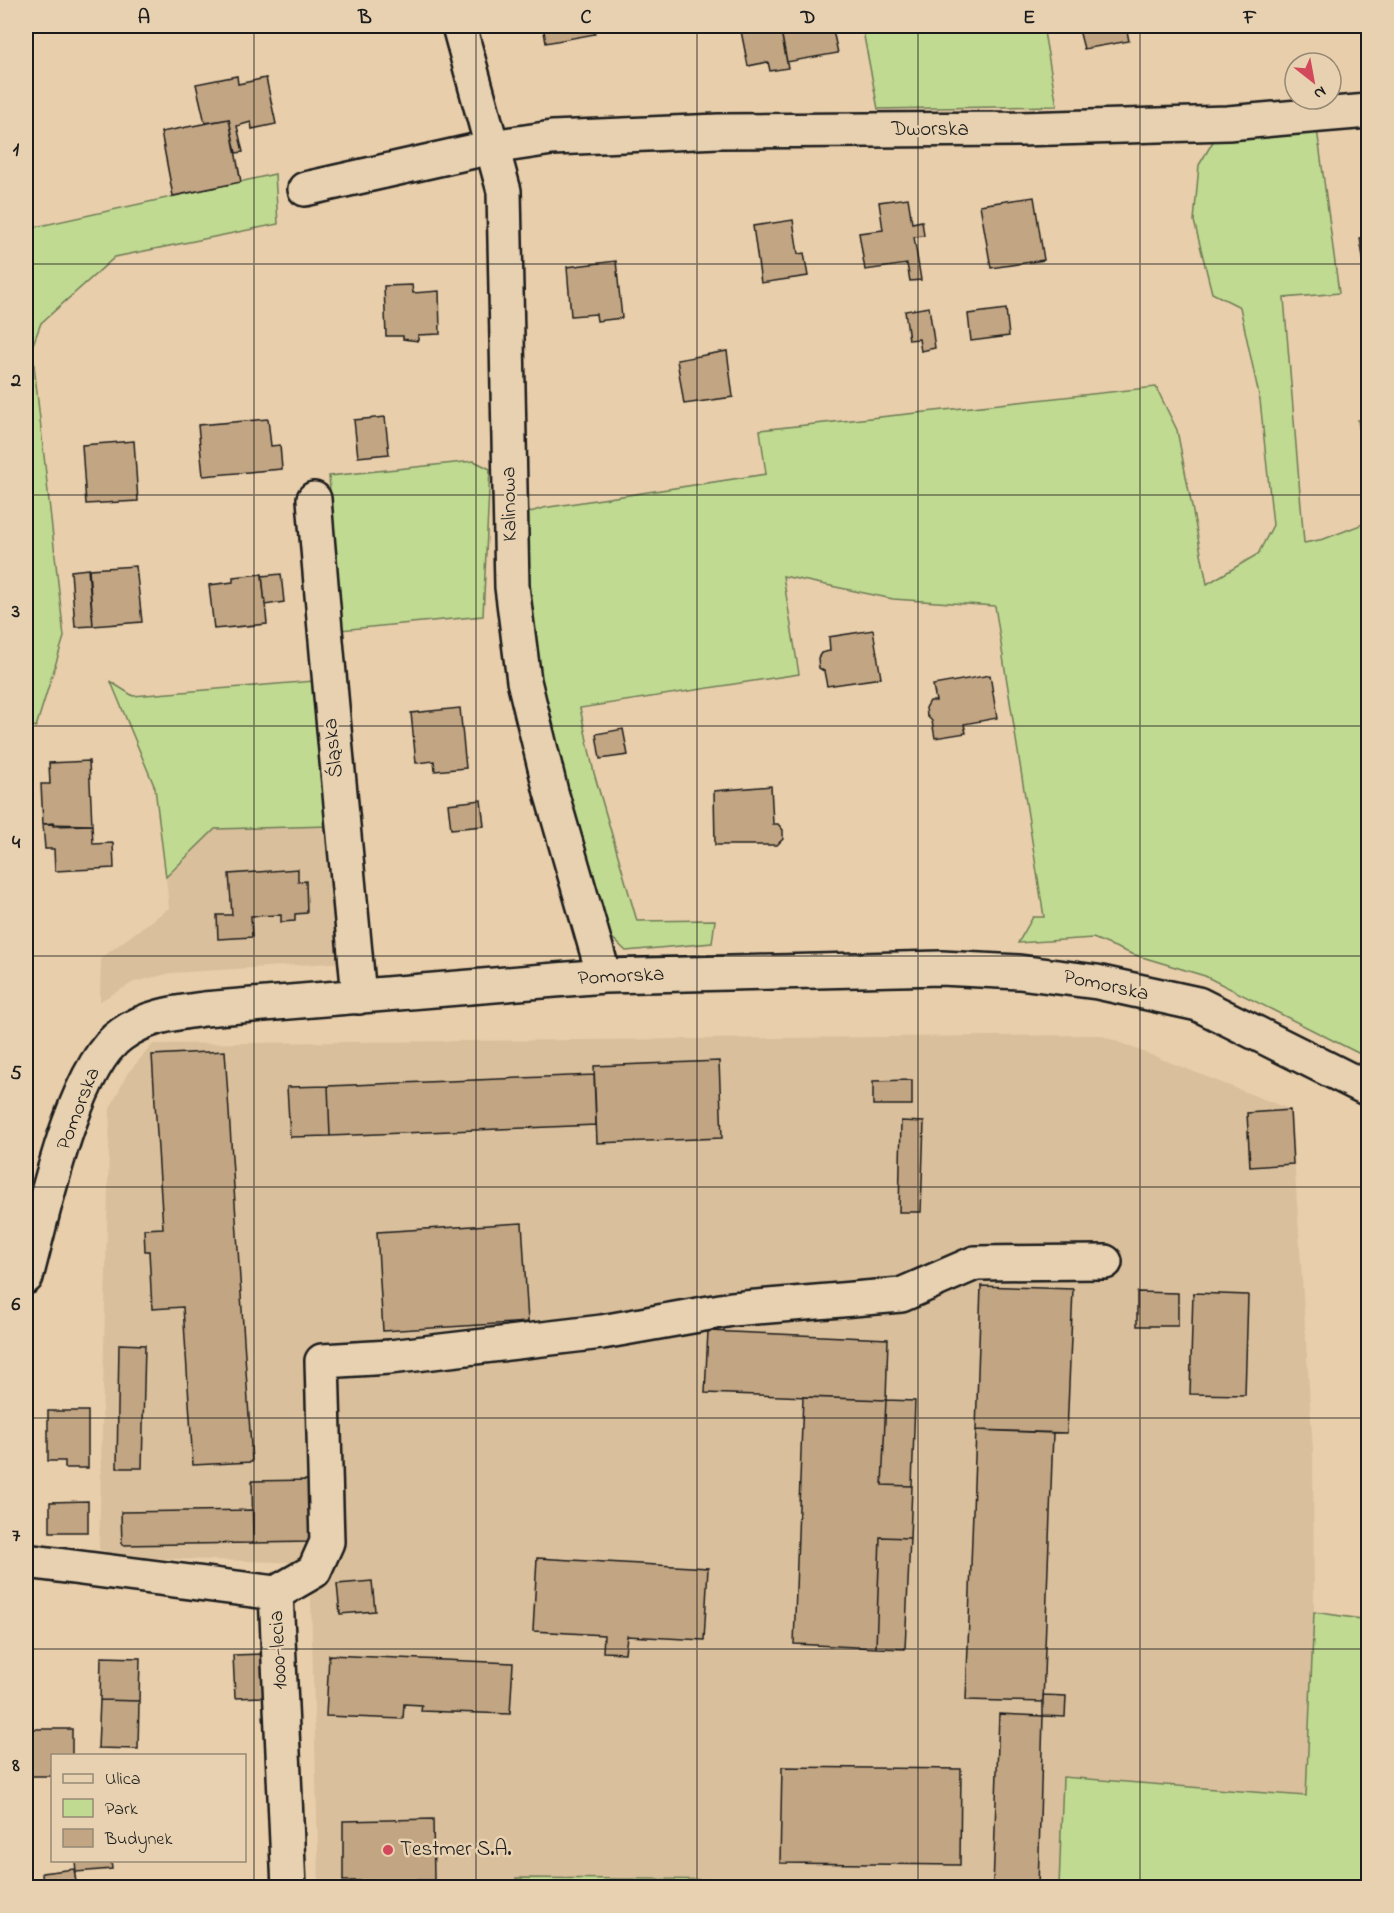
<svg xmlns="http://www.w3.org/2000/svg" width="1394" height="1913" viewBox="0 0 1394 1913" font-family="'Indie Flower',sans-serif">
<rect width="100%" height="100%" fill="#e8ceaa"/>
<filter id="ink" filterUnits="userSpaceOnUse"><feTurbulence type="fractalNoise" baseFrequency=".0167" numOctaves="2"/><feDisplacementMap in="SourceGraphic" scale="12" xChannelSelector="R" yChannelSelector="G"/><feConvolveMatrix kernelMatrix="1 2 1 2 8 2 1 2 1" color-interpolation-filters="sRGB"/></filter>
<g filter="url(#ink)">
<!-- built -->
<path fill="#d9bf9b" d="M329,826L344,962L171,973L134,982L100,1001L101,958L169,908L166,877L215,829Z
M1100,1035L1291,1110L1313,1450L1314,1612L1306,1796L1063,1778L1059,1887L750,1888V1880L516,1879L515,1888L319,1887L310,1563L118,1557L99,1549L110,1109L127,1074L153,1044Z"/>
<!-- green -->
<path fill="#c0da91" stroke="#6e7b56" stroke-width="1.5" d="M862,26H1043L1057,106L878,109Z
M1317,129L1339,293L1284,298L1304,543L1324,539L1368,522V1058L1205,976L1132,954L1093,938L1018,943L1033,917H1044L995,606L893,599L783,576L799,674L580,708L594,773L637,921L715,920L712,943L626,951L605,931L542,713L521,568L524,514L543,508L766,474L760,430L1156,387L1177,430L1207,584L1258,554L1273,525L1260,400L1240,307L1212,293L1194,221L1199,165L1217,135Z
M275,174L278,224L115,257L41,323L32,347L64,637L36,727L26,723V229Z
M1368,419V495L1358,420Z
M474,461L490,469L483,616L340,630L329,476Z
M314,681L329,826L215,829L166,877L155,788L111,682L133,696Z
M1314,1612L1368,1620V1887H1059L1063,1777L1306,1796Z
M516,1878L750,1880V1887L515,1888Z"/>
<!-- building -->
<path fill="#c2a582" stroke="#1c1c1c" stroke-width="1.5" d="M543,26H594L595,34L546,43Z
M740,26H780L788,68L770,71L768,62L748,66Z
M780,26H832L838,53L787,62Z
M1078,26H1126L1129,41L1084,49Z
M237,76L238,84L266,78L276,124L252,129L251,122L237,126L243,152L236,153L229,119L205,123L196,84Z
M229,119L241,182L173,196L161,132Z
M1034,197L1044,260L991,268L980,205Z
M908,198L912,223L922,221L924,236L914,237L921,280L910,281L907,264L865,270L859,233L883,230L879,202Z
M793,220L798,254L804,253L808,276L761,283L753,226Z
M1368,236V290L1360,238Z
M616,261L622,318L597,321L596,314L571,316L567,267Z
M412,285L413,293L439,291L440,334L418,335V341L403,339V336H386L384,286Z
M929,307L935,348L921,351L919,339L909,340L905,311Z
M1006,309L1009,336L971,341L968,314Z
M727,351L733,397L684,404L677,360Z
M385,417L389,454L358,457L354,420Z
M268,419L271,446L280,445L282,469L203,476L198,425Z
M134,441L138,501L86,504L82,445Z
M136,566L142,622L93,626L89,569Z
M88,569L93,626L75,627L71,571Z
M262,574L267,624L214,629L209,585L233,582V577Z
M281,574L284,602L265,605L262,576Z
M873,630L881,678L827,686L824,671L819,668L818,658L821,653L830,651L829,637Z
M990,675L997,718L964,724L966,733L935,738L932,721L927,716L926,708L930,701H936L933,685Z
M460,708L466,768L435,771L434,761L416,763L411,713Z
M623,729L628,755L600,759L596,734Z
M89,761L92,825L43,824L41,784H50L49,763Z
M771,786L773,824H778L783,830V839L777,845H715L714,791Z
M481,800L484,826L451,829L448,804Z
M53,823V826L92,825L93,844L113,843L114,868L55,871L54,849H45L43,824Z
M298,869V882L306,881L307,913L295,914V921L281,922V915L251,916L252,937L218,939L217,915H232L229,874Z
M225,1051L252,1462L193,1465L183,1307L152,1309L149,1251H145L144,1229L163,1228L152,1055Z
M719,1061L722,1138L597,1143L594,1066Z
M594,1075L596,1125L330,1136L328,1086Z
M912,1080V1105H873V1081Z
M328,1086L330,1136L290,1137L287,1087Z
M1290,1110L1293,1164L1250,1167L1247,1113Z
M901,1121L924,1122L921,1212H899Z
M522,1223L528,1322L383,1331L377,1232Z
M981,1286L1073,1289L1067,1433L976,1430Z
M1137,1292L1178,1293V1326H1137Z
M1193,1293L1248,1295L1245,1395L1190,1394Z
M708,1331L888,1339L886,1400L705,1393Z
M119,1344L145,1345L142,1468H117Z
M803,1397L886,1400L882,1485L912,1486L910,1538L880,1537L876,1648L794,1644Z
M886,1400L915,1401L912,1486L882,1485Z
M48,1411H88V1468H65V1461H48Z
M976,1430L1053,1433L1043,1702L966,1700Z
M309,1480L310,1542L253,1543L252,1481Z
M88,1501V1532H50V1502Z
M253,1510V1543L122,1545L121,1512Z
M880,1537L910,1538L905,1649L876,1648Z
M537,1558L708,1568L704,1640L627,1636L625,1653L603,1652L604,1635L533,1631Z
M372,1581L375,1611L340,1614L337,1584Z
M263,1654L265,1697L235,1698L233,1655Z
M329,1655L513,1663L510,1714L421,1711L422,1705L404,1704L403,1719L326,1716Z
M101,1657L140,1658L139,1701L100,1700Z
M1043,1695L1066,1696L1065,1717L1043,1716Z
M100,1700L139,1701L138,1749L98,1748Z
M999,1714L1043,1716L1038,1888H993Z
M27,1729H72V1756H52V1776H27Z
M782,1767L961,1769L960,1865L780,1863Z
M433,1819L434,1880L343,1881V1821Z
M75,1860H111L112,1869L76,1872Z
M74,1869L77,1888H43L42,1873Z"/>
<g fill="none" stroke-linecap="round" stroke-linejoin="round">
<defs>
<path id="minor" d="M459,26L504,191L512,587L524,681L551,792L604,976
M305,189L492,147L552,138L719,131L1020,129L1228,123L1368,111
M314,499C327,665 344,831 359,997
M26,1277C42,1218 73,1067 122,1034C147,1016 175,1013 204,1009L604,976L941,968L1019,972L1097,982L1198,1004L1368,1089
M26,1561L276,1593
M276,1593L314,1571L327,1542L322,1361L390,1357L602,1332L732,1309L901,1295L975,1263L1105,1262
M276,1593L289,1888"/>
</defs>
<!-- minor casing -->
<use href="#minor" stroke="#1c1c1c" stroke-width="38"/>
<!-- minor -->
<use href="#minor" stroke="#e7d1b0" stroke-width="33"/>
</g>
</g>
<!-- grid -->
<path fill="none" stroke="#1c1c1c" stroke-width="1.5" stroke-opacity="0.55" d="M254,26V1888M476,26V1888M697,26V1888M918,26V1888M1140,26V1888M26,264H1368M26,495H1368M26,726H1368M26,956H1368M26,1187H1368M26,1418H1368M26,1649H1368"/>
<!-- markers -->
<circle fill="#d1495b" stroke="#e7d1b0" stroke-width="2" cx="388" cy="1850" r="6"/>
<g text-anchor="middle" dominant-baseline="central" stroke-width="5" stroke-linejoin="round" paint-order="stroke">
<!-- street labels -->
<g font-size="21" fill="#1c1c1c" stroke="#e7d1b0">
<text x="930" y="130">Dworska</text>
<text transform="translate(510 504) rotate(-91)">Kalinowa</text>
<text transform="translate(334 748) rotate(-96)">Śląska</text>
<text transform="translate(621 977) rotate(-3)">Pomorska</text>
<text transform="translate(1106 986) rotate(12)">Pomorska</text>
<text transform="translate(79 1109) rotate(-69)">Pomorska</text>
<text transform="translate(279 1650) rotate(-93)">1000-lecia</text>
</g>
<!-- poi labels -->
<g font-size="21" fill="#1c1c1c" stroke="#e7d1b0" text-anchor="start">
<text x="400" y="1850">Testmer S.A.</text>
</g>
</g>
<!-- margin -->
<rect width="1394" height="1913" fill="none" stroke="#e7d1b0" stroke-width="66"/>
<!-- legend -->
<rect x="51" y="1754" width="195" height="108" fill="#e7d1b0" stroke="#968975" stroke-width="1.5"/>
<rect x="63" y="1774" width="30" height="9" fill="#e7d1b0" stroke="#968975" stroke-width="1.5"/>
<text x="105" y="1784" font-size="18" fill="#1c1c1c">Ulica</text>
<rect x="63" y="1799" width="30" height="18" fill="#c0da91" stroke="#968975" stroke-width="1.5"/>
<text x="105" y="1814" font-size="18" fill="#1c1c1c">Park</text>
<rect x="63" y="1829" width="30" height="18" fill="#c2a582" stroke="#968975" stroke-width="1.5"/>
<text x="105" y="1844" font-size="18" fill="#1c1c1c">Budynek</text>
<!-- north arrow -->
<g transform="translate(1313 81) rotate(149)"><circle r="28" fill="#e7d1b0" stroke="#968975" stroke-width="1.5"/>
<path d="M0-4.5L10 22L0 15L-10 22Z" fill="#d1495b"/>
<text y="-9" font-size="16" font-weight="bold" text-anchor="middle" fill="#1c1c1c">N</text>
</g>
<rect x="33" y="33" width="1328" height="1847" fill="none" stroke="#1c1c1c" stroke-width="2"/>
<g font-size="20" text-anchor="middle" font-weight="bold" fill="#1c1c1c">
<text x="144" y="23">A</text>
<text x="365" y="23">B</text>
<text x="586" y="23">C</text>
<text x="808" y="23">D</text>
<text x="1029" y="23">E</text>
<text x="1250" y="23">F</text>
<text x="16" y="155">1</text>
<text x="16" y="386">2</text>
<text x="16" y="617">3</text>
<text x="16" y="848">4</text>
<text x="16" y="1079">5</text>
<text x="16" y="1310">6</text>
<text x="16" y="1541">7</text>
<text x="16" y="1771">8</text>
</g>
</svg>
